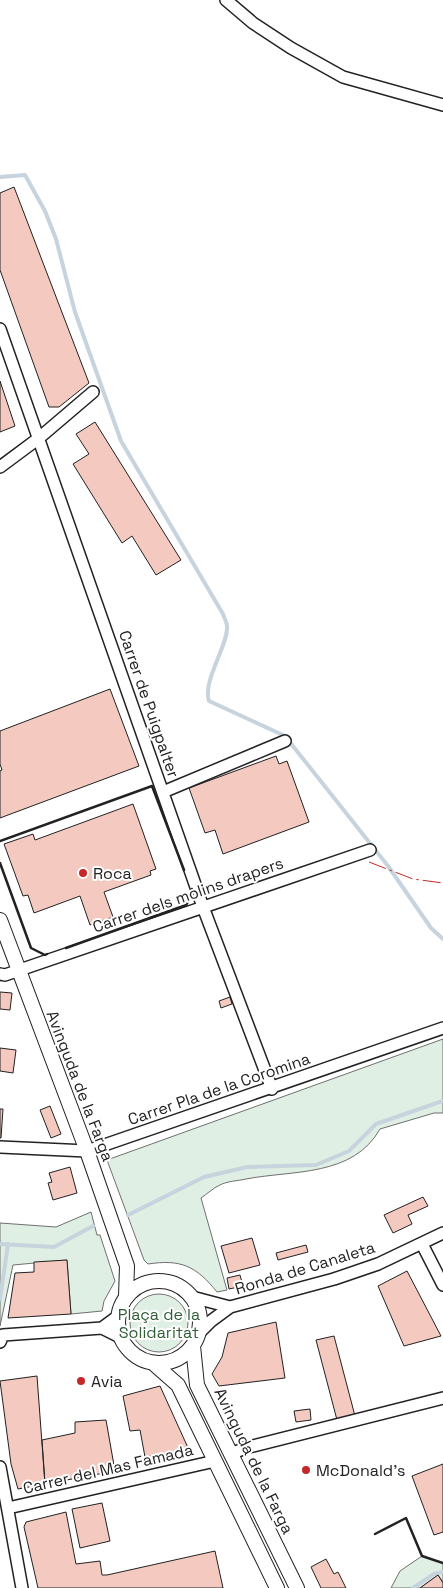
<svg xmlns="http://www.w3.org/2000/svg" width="443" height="1588" viewBox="0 0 443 1588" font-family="'Space Grotesk',sans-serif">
<rect width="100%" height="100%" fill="#fff"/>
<!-- green -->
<path fill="#e0efe3" stroke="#6f6f6f" d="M443,1039V1113H434L380,1129C353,1177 293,1170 246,1179C238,1181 227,1181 220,1185C213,1188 207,1194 201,1198L227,1290L217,1292C196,1266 181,1259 148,1264L144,1260L107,1160Z
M91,1212L97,1235H100L115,1281L104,1301L102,1311L71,1314L67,1260L13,1265L0,1326V1223L56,1227Z
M130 1323a29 29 0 1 1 58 0a29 29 0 1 1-58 0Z
M422,1556L443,1563V1582L438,1575L420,1588H391L400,1571Z"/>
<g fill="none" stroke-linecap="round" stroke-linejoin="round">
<!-- stream -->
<path stroke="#c7d3dd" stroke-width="4" d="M0,177L25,175L45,211L56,239L75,312L121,441L223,614C224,618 227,622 227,626C229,644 202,681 209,701L285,736L388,866L431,928L443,939
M128,1215L204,1177L247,1167L316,1165L349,1151L376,1124L443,1101
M0,1244L54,1247L93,1226
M0,1299L8,1244
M413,1588L434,1574L443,1572"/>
</g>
<!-- building -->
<path fill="#f3c9c0" stroke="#222" d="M14,187L89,383L59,407H49L0,270V193Z
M0,381L15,426L0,432Z
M95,422L181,560L156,575L132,536L122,543L73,464L89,454L76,434Z
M110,689L139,766L0,818V771L2,770L0,764V731Z
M276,756L279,764L287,761L309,822L223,854L215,830L205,833L189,788Z
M133,804L156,869L150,871L151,875L104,892L113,917L90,925L80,896L34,913L28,895L23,896L4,844L33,834L35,840Z
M0,992L12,993L10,1010L0,1009Z
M230,997L232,1004L221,1008L219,1001Z
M0,1048L16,1050L13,1073L0,1071Z
M50,1106L61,1134L51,1138L40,1110Z
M0,1109H3L1,1138H0Z
M70,1167L77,1193L53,1200L48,1183L52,1182L49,1173Z
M423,1197L428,1206L408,1215L412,1224L393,1233L384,1215Z
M252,1238L260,1265L229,1273L221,1246Z
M306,1245L308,1252L278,1260L276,1253Z
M67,1260L71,1314L8,1318L15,1273L34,1272V1262Z
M407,1271L441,1336L404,1346L378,1286Z
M240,1275L243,1286L229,1289L227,1278Z
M276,1322L285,1378L219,1386L212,1374L222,1357L228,1333Z
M334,1336L355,1416L337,1420L316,1340Z
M37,1376L45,1484L18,1489L11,1464L0,1381Z
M160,1386L189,1450L145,1457L140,1430L130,1431L123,1396Z
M310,1409L311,1420L296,1422L294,1411Z
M106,1420L115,1471L45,1484L42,1440L75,1433V1422Z
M443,1464V1532L434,1535L412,1476Z
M102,1503L110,1541L80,1548L72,1509Z
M66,1512L76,1564L100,1561L102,1575H107L215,1551L223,1588H38L24,1527L26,1522Z
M326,1559L334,1574L338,1572L346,1588H321L311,1567Z
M438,1575L443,1583V1588H420Z"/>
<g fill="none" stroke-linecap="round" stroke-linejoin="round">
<defs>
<path id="minor" d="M226,0L253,23L291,48L343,77L443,105
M0,329L203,907L272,1089
M0,467L39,438L93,392
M163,792L285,741
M0,974L5,975L370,850
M0,1147L87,1151L443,1028
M422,1244L443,1285
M192,1297L230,1307
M102,1328L117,1317
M198,1334L211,1321L230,1307L334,1279L378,1264L443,1233
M0,1342L3,1335L102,1328L120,1337
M231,1454L245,1448L443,1398
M0,1467L22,1588
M8,1508L215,1461"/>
<path id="tertiary" d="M0,920L87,1151L127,1266L126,1296
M118 1322a41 41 0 1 1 82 0a41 41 0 1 1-82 0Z
M193,1346L197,1385L297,1588
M153,1363L178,1385L277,1588"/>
</defs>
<!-- minor casing -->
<use href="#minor" stroke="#222" stroke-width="14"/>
<!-- tertiary casing -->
<use href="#tertiary" stroke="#222" stroke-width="16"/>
<!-- minor -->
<use href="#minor" stroke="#fff" stroke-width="11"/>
<!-- tertiary -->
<use href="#tertiary" stroke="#fff" stroke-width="14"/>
<!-- wall -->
<path stroke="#222" stroke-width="2.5" d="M0,841L152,786L184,870
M0,863L31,948L45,955L47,954
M66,948L186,905L193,893L192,889
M375,1534L406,1518L422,1556L443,1563"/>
<!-- power -->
<path stroke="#c62828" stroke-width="1" stroke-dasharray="18 4 2.5 4" stroke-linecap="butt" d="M369,862L413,879L443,883"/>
</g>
<!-- markers -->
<g fill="#c62828" stroke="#fff" stroke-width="2">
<circle cx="83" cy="873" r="5"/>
<circle cx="81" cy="1381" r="5"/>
<circle cx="306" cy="1470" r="5"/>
</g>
<g text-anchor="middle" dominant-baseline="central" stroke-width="4" stroke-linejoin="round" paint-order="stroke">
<!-- street labels -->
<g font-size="16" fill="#222" stroke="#fff">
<text transform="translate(149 704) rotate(71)">Carrer de Puigpalter</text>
<text transform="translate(188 895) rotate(-19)">Carrer dels molins drapers</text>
<text transform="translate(80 1086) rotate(69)">Avinguda de la Farga</text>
<text transform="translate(219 1089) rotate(-19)">Carrer Pla de la Coromina</text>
<text transform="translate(305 1268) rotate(-17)">Ronda de Canaleta</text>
<text transform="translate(254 1461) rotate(64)">Avinguda de la Farga</text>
<text transform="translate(108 1469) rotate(-13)">Carrer del Mas Famada</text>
</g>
<!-- poi labels -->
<g font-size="16" fill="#222" stroke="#fff" text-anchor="start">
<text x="93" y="873">Roca</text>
<text x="91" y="1381">Avia</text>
<text x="316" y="1470">McDonald's</text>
</g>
<!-- park labels -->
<g font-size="16" fill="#2f5e38" stroke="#fff">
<text x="159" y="1314">Plaça de la<tspan x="159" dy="18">Solidaritat</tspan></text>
</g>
</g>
</svg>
